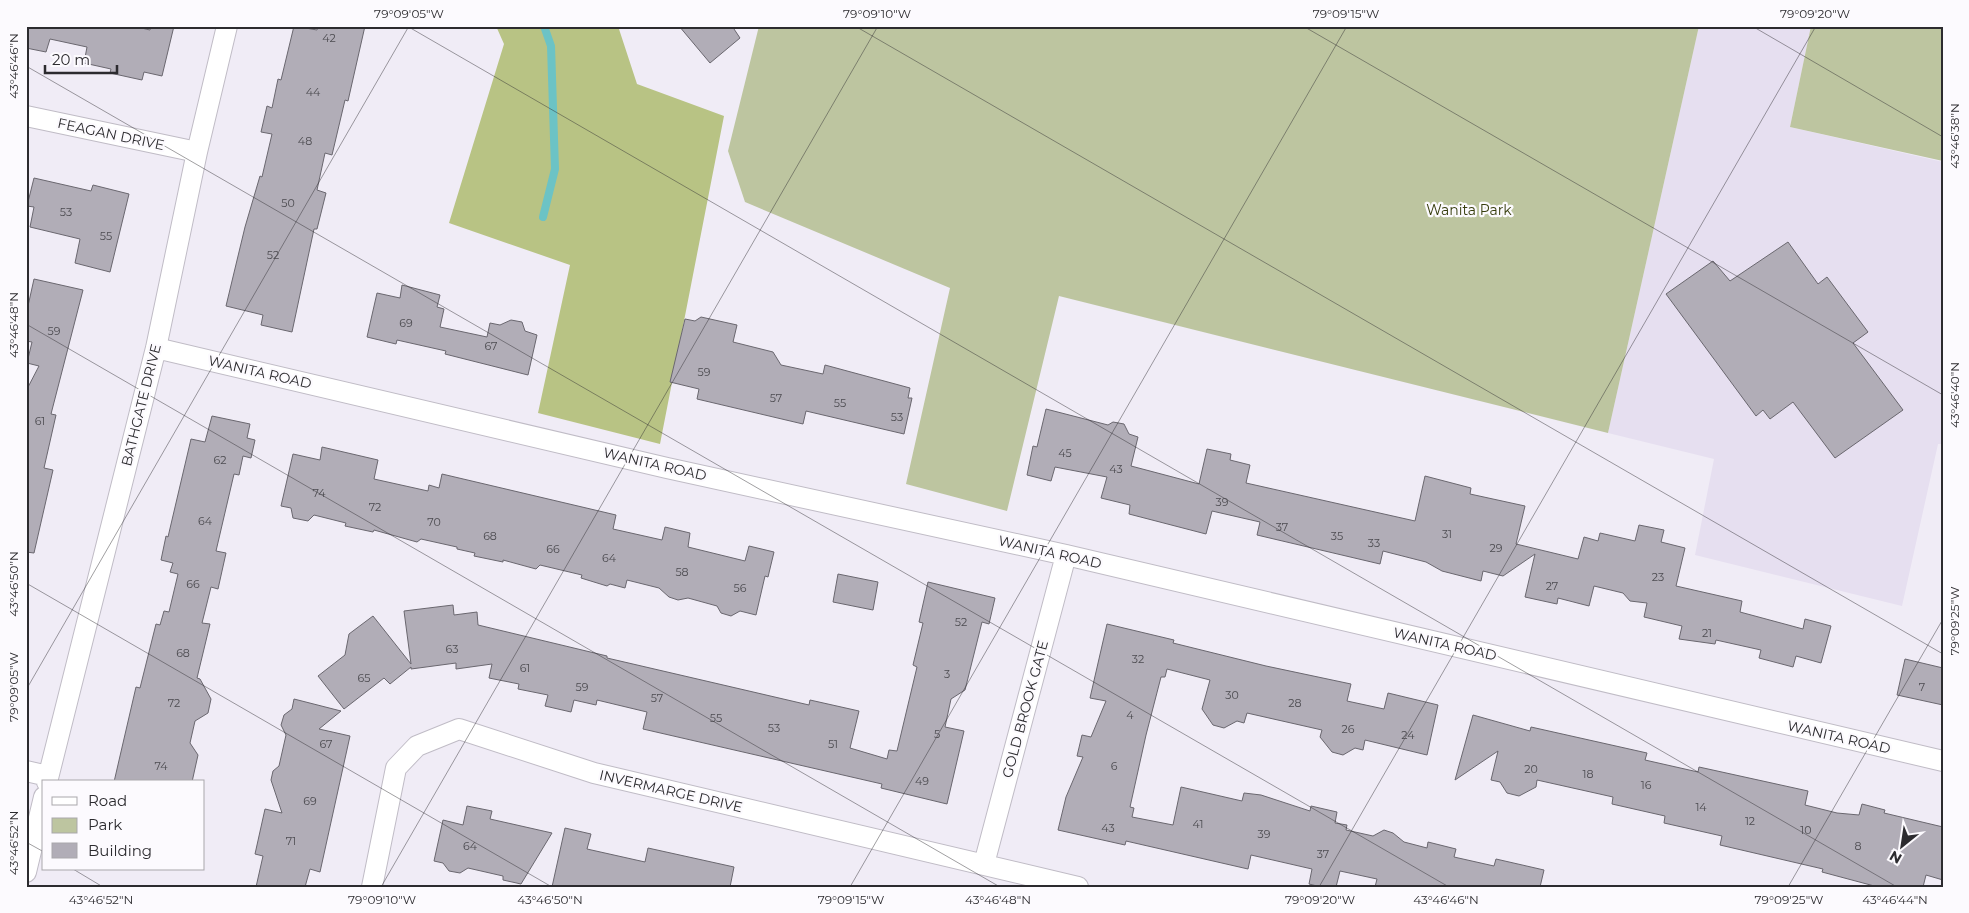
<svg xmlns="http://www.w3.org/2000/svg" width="1969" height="913" viewBox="0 0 1969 913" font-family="Montserrat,sans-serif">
<rect width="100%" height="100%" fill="#f0ecf6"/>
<!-- built -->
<path fill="#e6dff0" d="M1699,26H1811L1790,127L1943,162V444H1938L1902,606L1695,555L1714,459L1608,433Z"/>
<!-- green -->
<path fill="#bdc5a0" d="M759,26H1699L1608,433L1059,296L1007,511L906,484L950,288L745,202L728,151Z
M1811,26H1943V161L1790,127Z"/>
<!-- forest -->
<path fill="#b8c384" d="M496,26H618L637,84L724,116L660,444L538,413L570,265L449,223L504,44Z"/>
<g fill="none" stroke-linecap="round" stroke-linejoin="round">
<!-- stream -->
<path stroke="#6cc3c5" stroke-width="8" d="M543,217L555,169L551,46L544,26"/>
</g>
<!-- building -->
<path fill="#b1adb7" stroke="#6a676f" d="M26,26H133L150,30L151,26H174L162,76L144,72L142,80L110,73L111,69L84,63L87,47L50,39L46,52L26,48Z
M294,26L317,30L318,26H365L348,101L345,100L332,155L325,153L317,190L326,193L317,229H314L292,332L261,325L263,315L226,306L245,227L260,176L262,177L272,134L261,132L267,106L272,108L278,79L281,80Z
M679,26H732L740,38L710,63Z
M34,178L91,191L93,185L129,194L110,272L75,263L80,239L30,227L34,207L27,206Z
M1788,242L1818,284L1827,277L1868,332L1853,343L1903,410L1835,458L1793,402L1770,419L1763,410L1756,416L1666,294L1713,261L1730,281Z
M34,279L83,290L51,414L56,415L44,468L53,470L34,553L26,552V391L39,366L27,363L32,342L26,341V315Z
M402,285L440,295L437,307L444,309L440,327L487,337L490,323L500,325L511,320L522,322L525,331L537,335L528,375L445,354L446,351L397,340L396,344L367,337L377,293L400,298Z
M701,317L737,325L733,342L773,352L781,365L823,374L825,365L910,388L908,398H912L904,434L806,411L803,424L697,399L699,389L670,382L685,319L695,321Z
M1046,409L1108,425L1113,422L1124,424L1129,434L1138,437L1131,466L1199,484L1207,449L1231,454L1230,460L1250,465L1246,483L1415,521L1425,476L1471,488L1470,494L1525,506L1516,544L1578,559L1584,537L1598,541L1600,533L1635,541L1639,525L1664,530L1661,542L1685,548L1676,586L1742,601L1740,612L1803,629L1805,619L1831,626L1821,663L1796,656L1793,667L1759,658L1761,650L1716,640L1715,644L1679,639L1682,626L1644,617L1647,603L1630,601L1623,593L1594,586L1589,606L1558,598L1557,604L1525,597L1535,554L1503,576L1483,571L1481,581L1442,571L1426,562L1383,551L1380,564L1257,535L1260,522L1212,511L1206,534L1129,514L1130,505L1101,498L1107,477L1055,467L1051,481L1027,475L1033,446L1037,447Z
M212,416L250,424L247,438L255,440L251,458L243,456L239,475L234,474L216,551L226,553L218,589L211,587L202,623L210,624L197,678L200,679L211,699L208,713L195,721L190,743L198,755L192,782H114L136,687L140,688L156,624L160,625L164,611L169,612L178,574L170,572L173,563L161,560L166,536L168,537L191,439L205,442Z
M322,447L378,460L374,479L428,491L429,485L439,488L442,474L616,515L613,529L662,540L665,527L690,533L688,547L745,561L749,546L774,552L768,577L765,576L756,615L740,611L731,616L721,613L717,606L688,598L678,600L669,597L659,588L627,580L625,588L610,584L607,586L581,578L582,575L540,565L536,569L503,560V562L474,556L475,553L457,549V547L421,539L417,542L374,530L373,532L345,526L346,523L314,515L308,521L293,518L291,508L281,506L293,454L320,460Z
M838,574L878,582L873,610L833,602Z
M928,582L995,598L989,624L982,622L965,690L951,699L945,727L964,731L947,804L881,788L882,784L643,729L647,712L597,700L596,705L574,700L571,712L545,706L548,695L518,689L519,684L489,678L492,664L456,669V663L411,669V667L390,684L384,678L344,709L318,676L345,655L349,634L373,616L411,664L404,611L453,605L454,615L477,612L478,625L607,656V658L809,705L810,700L859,711L850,748L887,759L889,750L897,751L917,667L913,665L923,623L919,622Z
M1107,624L1174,640L1173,643L1266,666L1351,684L1347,701L1384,709L1388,693L1438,705L1427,755L1365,740L1363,750L1355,748L1343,755L1332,752L1320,737L1322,730L1247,713L1244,723L1237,721L1224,728L1213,725L1202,709L1210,680L1167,669L1165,677H1161L1146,735L1130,807L1134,808L1132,817L1173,825L1181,787L1242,801L1244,793L1261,795L1310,811L1311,806L1337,812L1335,823L1347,825L1346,830L1373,836L1384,830L1393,833L1404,842L1427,848L1428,842L1456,849L1454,857L1494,866L1496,859L1544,870L1540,887H1375L1377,879L1340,871L1336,887H1321L1309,884L1312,869L1251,855L1248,869L1126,841L1125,845L1058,830L1066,797L1083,757L1077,756L1082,735L1091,737L1106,701L1090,698Z
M1905,659L1943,668V705L1897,695Z
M294,699L341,711L319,729L350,736L320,872L310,869L305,887H256L263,856L255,854L265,809L282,813L271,780L273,771L279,766L286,735L281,725L284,715L292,709Z
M1473,715L1530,731L1531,727L1647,753L1645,760L1698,772L1699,767L1808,791L1805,805L1837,813L1859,815L1862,804L1885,810L1884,813L1943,827V880L1926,875L1923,887H1878L1822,872L1823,869L1720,845L1722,836L1664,823L1665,816L1612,804L1613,797L1537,780L1536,787L1519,796L1507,793L1500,782L1491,780L1498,751L1455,780Z
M467,806L492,811L490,819L552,833L521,884L503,880V876L468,868L460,873L449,871L443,863L434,861L443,820L463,825Z
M565,828L591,834L587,849L645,862L648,848L734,867L730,887H552Z"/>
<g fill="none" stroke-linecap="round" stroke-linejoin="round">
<defs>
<path id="street" d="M26,116L197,152
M156,348L667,468L1066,555L1943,761
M26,771L48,776
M47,782L156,348L197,152L227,26
M984,864L1066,555
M26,872L44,797
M372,887L396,768L417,746L459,729L594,773L1078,887"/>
</defs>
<!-- street casing -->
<use href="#street" stroke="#c0bcc6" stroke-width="22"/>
<!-- street -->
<use href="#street" stroke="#fff" stroke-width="20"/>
</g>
<!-- ticks -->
<path fill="none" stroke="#2c2b2f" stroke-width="1" stroke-opacity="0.45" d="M407,26L1897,887M855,26L1943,654M1303,26L1943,395M1752,26L1943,137M26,66L1449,887M26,324L1000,887M26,583L552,887M26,690L409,26M26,842L44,852M73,869L103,887M381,887L878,26M850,887L1347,26M1319,887L1816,26M1788,887L1943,619"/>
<g text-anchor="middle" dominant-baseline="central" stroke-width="4.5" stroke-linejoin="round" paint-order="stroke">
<!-- number labels -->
<g font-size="11" fill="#4d4c51">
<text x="329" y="38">42</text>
<text x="313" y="92">44</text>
<text x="305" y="141">48</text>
<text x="288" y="203">50</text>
<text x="66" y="212">53</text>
<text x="106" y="236">55</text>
<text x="273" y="255">52</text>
<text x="406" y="323">69</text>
<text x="54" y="331">59</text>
<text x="491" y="346">67</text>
<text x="704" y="372">59</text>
<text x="776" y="398">57</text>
<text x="840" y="403">55</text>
<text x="897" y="417">53</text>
<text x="40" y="421">61</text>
<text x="1065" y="453">45</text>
<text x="220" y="460">62</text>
<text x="1116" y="469">43</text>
<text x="319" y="493">74</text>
<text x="1222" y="502">39</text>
<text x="375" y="507">72</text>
<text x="205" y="521">64</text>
<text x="434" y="522">70</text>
<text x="1282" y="527">37</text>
<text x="1447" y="534">31</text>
<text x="490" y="536">68</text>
<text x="1337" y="536">35</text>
<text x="1374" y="543">33</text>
<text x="1496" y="548">29</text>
<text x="553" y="549">66</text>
<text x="609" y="558">64</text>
<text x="682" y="572">58</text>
<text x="1658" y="577">23</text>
<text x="193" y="584">66</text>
<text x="1552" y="586">27</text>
<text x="740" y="588">56</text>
<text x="961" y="622">52</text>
<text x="1707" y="633">21</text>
<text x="452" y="649">63</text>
<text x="183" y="653">68</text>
<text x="1138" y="659">32</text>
<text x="525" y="668">61</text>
<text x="947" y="674">3</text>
<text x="364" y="678">65</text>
<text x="582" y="687">59</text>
<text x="1922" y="687">7</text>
<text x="1232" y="695">30</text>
<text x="657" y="698">57</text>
<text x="174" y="703">72</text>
<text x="1295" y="703">28</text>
<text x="1130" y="715">4</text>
<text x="716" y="718">55</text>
<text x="774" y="728">53</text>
<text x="1348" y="729">26</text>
<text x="937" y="734">5</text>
<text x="1408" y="735">24</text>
<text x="326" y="744">67</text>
<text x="833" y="744">51</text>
<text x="161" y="766">74</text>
<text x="1114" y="766">6</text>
<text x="1531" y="769">20</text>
<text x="1588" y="774">18</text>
<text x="922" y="781">49</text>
<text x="1646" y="785">16</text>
<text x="310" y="801">69</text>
<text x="1701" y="807">14</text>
<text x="1750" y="821">12</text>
<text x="1198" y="824">41</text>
<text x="1108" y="828">43</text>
<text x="1806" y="830">10</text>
<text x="1264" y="834">39</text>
<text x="291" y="841">71</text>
<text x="470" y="846">64</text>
<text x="1858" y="846">8</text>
<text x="1323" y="854">37</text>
</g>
<!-- street labels -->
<g font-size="14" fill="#2c2b2f" stroke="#fcfafe">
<text transform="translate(111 134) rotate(12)">FEAGAN DRIVE</text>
<text transform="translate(260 372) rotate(13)">WANITA ROAD</text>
<text transform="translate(141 405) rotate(-76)">BATHGATE DRIVE</text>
<text transform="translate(655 464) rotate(13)">WANITA ROAD</text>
<text transform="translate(1050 552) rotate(13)">WANITA ROAD</text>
<text transform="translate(1445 644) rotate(13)">WANITA ROAD</text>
<text transform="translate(1025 709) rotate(-75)">GOLD BROOK GATE</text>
<text transform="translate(1839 737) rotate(13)">WANITA ROAD</text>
<text transform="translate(671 791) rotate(13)">INVERMARGE DRIVE</text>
</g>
<!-- park labels -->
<g font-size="14" fill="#363d0c" stroke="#fcfafe">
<text x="1469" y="210">Wanita Park</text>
</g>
</g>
<!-- border -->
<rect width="1969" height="913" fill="none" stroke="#fcfafe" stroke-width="55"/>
<!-- legend -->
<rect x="42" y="780" width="162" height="90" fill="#fcfafe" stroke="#a9a7ab"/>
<rect x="52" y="797" width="25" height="8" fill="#ffffff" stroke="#a9a7ab"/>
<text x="88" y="806" font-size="15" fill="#2c2b2f">Road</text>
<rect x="52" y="818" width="25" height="15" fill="#bdc5a0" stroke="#a9a7ab"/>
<text x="88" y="830" font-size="15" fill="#2c2b2f">Park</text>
<rect x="52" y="843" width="25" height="15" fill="#b1adb7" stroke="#a9a7ab"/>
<text x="88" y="856" font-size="15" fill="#2c2b2f">Building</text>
<!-- north arrow -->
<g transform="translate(1902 846) rotate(210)" stroke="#fcfafe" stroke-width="4" paint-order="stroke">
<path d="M0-4L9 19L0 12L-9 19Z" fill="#2c2b2f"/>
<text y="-8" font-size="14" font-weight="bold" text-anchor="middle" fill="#2c2b2f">N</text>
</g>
<!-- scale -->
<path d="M45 65v8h72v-8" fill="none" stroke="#2c2b2f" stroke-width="2.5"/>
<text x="52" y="65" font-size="15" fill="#2c2b2f" stroke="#fcfafe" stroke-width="4" paint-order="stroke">20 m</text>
<rect x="28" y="28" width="1914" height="858" fill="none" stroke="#2c2b2f" stroke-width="2"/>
<g font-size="12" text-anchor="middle" fill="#2c2b2f">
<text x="409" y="18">79°09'05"W</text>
<text x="877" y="18">79°09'10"W</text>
<text x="1346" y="18">79°09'15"W</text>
<text x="1815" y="18">79°09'20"W</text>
<text transform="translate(14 66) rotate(-90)" y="4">43°46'46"N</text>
<text transform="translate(1955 136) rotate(-90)" y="4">43°46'38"N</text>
<text transform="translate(14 325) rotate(-90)" y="4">43°46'48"N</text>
<text transform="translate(1955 395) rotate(-90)" y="4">43°46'40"N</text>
<text transform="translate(14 584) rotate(-90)" y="4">43°46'50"N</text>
<text transform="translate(1955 621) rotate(-90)" y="4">79°09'25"W</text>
<text transform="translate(14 687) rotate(-90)" y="4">79°09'05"W</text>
<text transform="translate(14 843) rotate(-90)" y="4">43°46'52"N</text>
<text x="101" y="904">43°46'52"N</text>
<text x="382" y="904">79°09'10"W</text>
<text x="550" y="904">43°46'50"N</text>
<text x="851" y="904">79°09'15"W</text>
<text x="998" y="904">43°46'48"N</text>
<text x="1320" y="904">79°09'20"W</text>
<text x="1446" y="904">43°46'46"N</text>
<text x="1789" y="904">79°09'25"W</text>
<text x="1895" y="904">43°46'44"N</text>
</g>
</svg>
